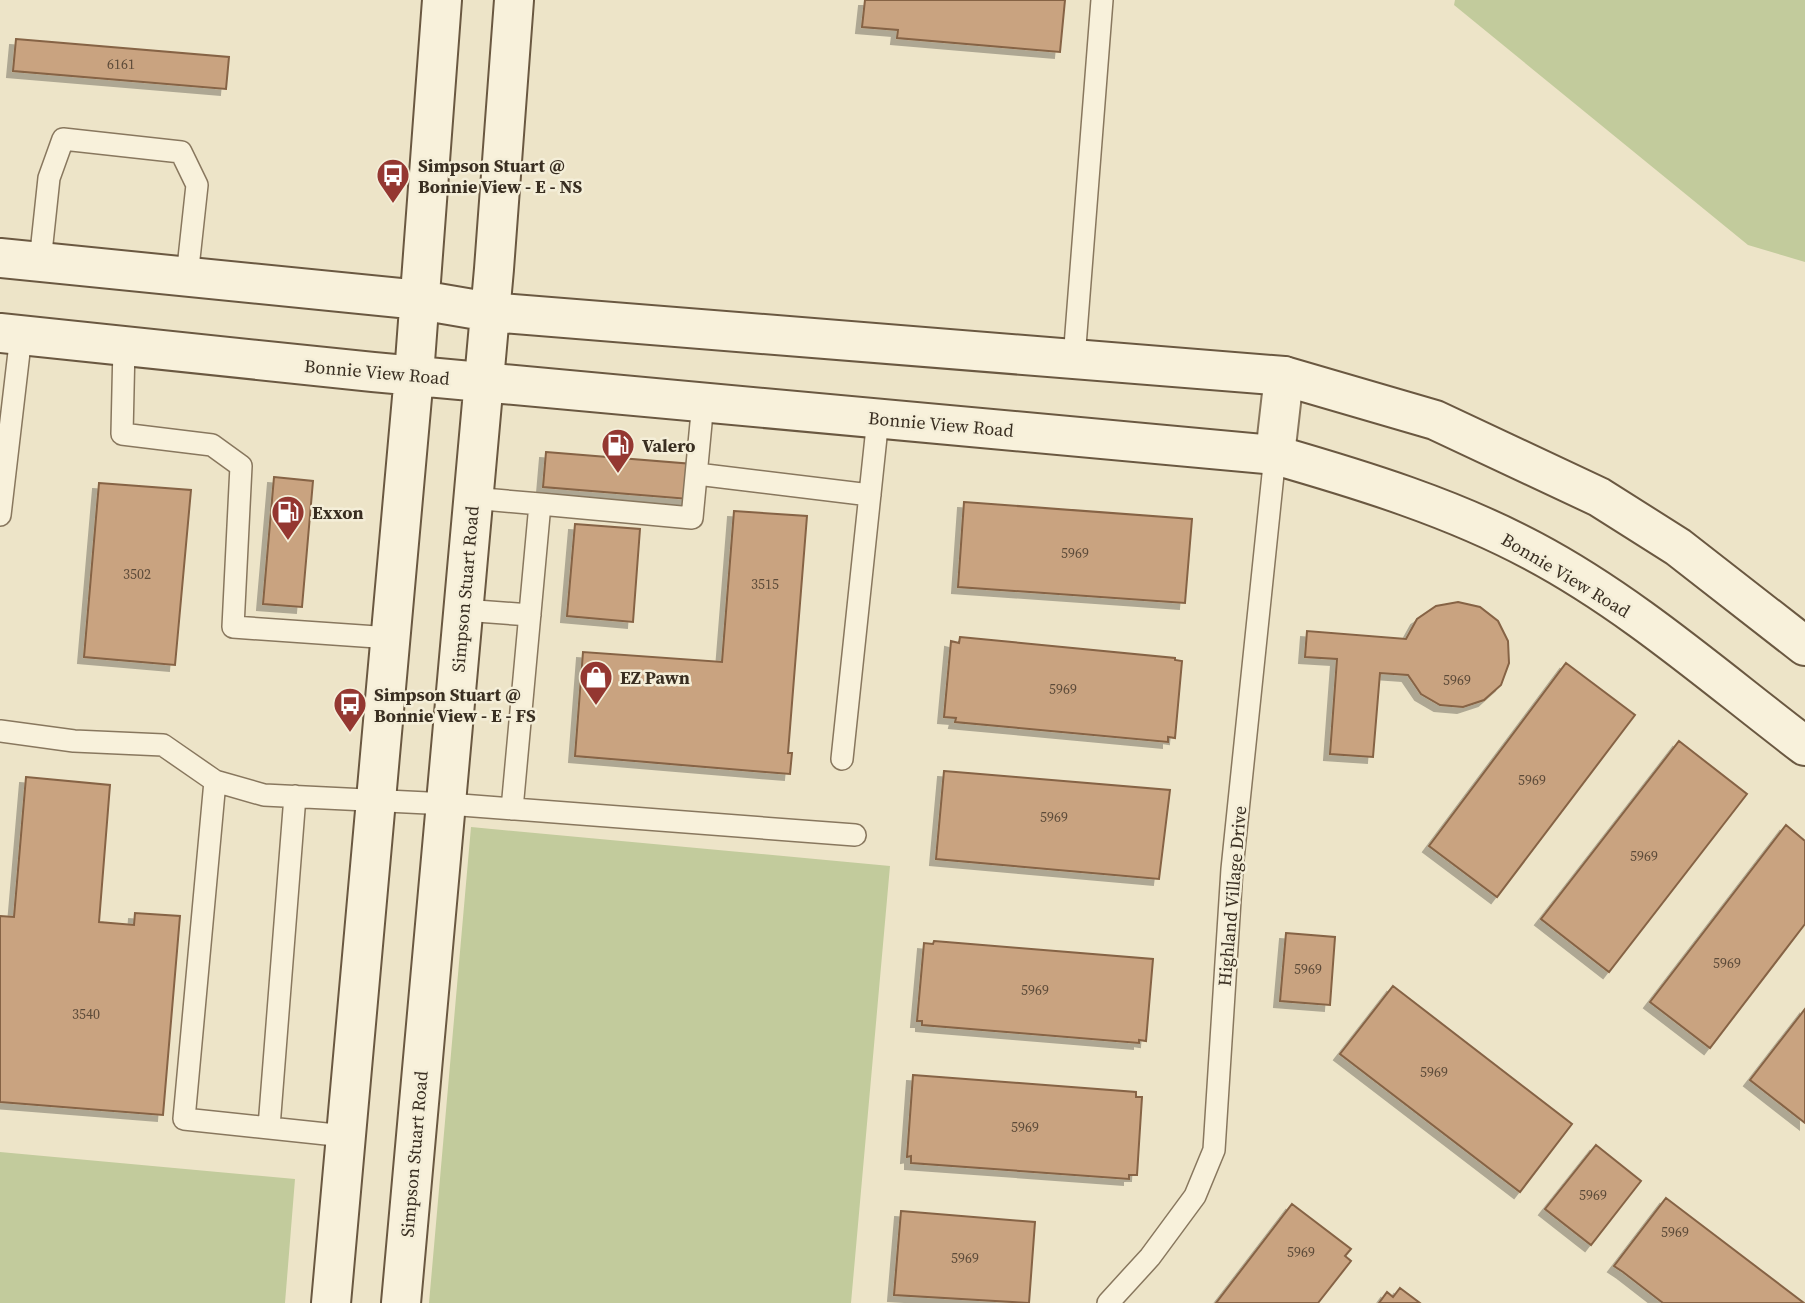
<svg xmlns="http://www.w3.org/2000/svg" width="1805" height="1303" viewBox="0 0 1805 1303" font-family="'Source Serif 4',serif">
<defs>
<filter id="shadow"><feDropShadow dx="-6" dy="6" stdDeviation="0" flood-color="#0004"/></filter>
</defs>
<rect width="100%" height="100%" fill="#ede4c8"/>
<!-- green -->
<path fill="#c2cb9c" d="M1455,0H1805V262L1748,245L1454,5Z
M471,827L890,866L851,1303H429Z
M0,1152L295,1179L285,1303H0Z"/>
<!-- building -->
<path fill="#c9a380" stroke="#866345" stroke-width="2" filter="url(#shadow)" d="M865,0H1065L1060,52L897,38L898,30L862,27Z
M16,39L229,57L226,89L13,71Z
M546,452L693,464L689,499L543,487Z
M274,477L313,481L302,607L263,604Z
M99,483L191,490L175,665L84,657Z
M964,502L1192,519L1185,603L958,587Z
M734,511L807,516L788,753H792L790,774L575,756L583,652L722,662Z
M575,524L640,529L633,622L567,616Z
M1458,602L1480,607L1498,621L1508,641L1509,663L1501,685L1484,700L1463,707L1440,705L1421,694L1408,675L1380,673L1373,757L1330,754L1337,659L1305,657L1307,631L1406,639L1417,619L1436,606Z
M960,637L1175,658V660L1182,661L1175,738L1168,737V742L955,722L956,718L944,717L951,641L959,643Z
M1566,663L1635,715L1497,897L1429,846Z
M1679,741L1747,794L1609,972L1541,919Z
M944,771L1170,790L1159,879L936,859Z
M26,777L110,785L99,922L134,925L135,913L180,916L163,1115L0,1102V916L14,917Z
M1786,825L1805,841V924L1710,1048L1650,1002Z
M1286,933L1335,937L1330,1005L1280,1001Z
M934,941L1153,959L1146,1041L1139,1040V1043L922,1025V1021H917L924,943L933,944Z
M1393,986L1572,1124L1520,1192L1340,1054Z
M1805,1009V1123L1750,1080Z
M913,1075L1136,1092V1097H1142L1137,1175H1129V1179L911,1163V1156L907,1157Z
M1596,1145L1641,1181L1591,1245L1545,1209Z
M1666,1198L1804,1303H1663L1623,1272L1614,1266Z
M1292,1204L1351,1249L1345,1256L1351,1261L1318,1303H1216Z
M901,1211L1035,1222L1029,1303L894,1295Z
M1400,1288L1420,1303H1379L1387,1292L1393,1297Z"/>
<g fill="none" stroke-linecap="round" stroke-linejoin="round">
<defs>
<path id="service" d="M40,262L49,178L63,139L181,152L197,185L187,277
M124,346L122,434L212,445L241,466L233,627L391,638
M1074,359L1102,0
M697,474L870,495
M472,498L540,504
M0,515L21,335
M463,610L530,615
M0,731L74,741L163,745L215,781
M842,759L878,418
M512,809L540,504L692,518L703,402
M269,1127L295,796
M345,1136L184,1119L215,781L264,795L448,804L855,835
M1108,1303L1150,1257L1195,1196L1214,1150L1232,869L1275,455"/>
<path id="minor" d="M1275,455L1284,376"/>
<path id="secondary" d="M0,258L420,300L490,312L1284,376L1435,420L1599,497L1678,547L1805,646
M0,333L373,372L1275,455C1362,480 1453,508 1533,551C1631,603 1717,679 1805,746
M331,1303L414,375L442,0
M401,1303L494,269L514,0"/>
</defs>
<!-- service casing -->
<use href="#service" stroke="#88775e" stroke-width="24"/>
<!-- minor casing -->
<use href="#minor" stroke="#88775e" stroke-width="42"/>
<!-- secondary casing -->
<use href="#secondary" stroke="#6a5841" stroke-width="42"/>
<!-- service -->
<use href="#service" stroke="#f8f1db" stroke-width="21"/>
<!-- minor -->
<use href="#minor" stroke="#f8f1db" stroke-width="38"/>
<!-- secondary -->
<use href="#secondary" stroke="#f8f1db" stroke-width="38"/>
</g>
<!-- icons -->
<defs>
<symbol id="bus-pin" viewBox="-11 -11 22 30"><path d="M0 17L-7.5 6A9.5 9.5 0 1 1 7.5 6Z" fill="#943731" stroke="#f4eed8"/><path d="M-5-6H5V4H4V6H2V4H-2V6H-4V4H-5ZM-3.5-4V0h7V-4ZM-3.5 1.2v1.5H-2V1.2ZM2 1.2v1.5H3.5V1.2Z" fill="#fff"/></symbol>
<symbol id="fuel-pin" viewBox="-11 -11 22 30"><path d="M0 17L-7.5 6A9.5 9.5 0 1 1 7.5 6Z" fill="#943731" stroke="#f4eed8"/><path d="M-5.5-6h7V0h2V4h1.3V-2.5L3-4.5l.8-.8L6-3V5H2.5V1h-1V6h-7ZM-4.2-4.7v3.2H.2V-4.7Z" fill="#fff"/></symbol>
<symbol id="shop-pin" viewBox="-11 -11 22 30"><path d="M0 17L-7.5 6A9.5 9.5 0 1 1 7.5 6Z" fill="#943731" stroke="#f4eed8"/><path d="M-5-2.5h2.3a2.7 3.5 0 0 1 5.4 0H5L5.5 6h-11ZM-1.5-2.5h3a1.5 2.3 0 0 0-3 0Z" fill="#fff"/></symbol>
</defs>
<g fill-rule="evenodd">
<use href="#bus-pin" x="374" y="156" width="38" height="52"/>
<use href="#fuel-pin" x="599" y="426" width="38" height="52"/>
<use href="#fuel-pin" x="269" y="493" width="38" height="52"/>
<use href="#shop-pin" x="577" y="658" width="38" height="52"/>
<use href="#bus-pin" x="331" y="685" width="38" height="52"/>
</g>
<g text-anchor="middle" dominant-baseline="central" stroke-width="5" stroke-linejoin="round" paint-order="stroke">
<!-- number labels -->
<g font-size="14" fill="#5d4b39">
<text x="121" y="64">6161</text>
<text x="1075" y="553">5969</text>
<text x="137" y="574">3502</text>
<text x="765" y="584">3515</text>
<text x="1457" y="680">5969</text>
<text x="1063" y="689">5969</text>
<text x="1532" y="780">5969</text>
<text x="1054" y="817">5969</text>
<text x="1644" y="856">5969</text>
<text x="1727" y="963">5969</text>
<text x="1308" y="969">5969</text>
<text x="1035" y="990">5969</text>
<text x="86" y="1014">3540</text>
<text x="1434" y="1072">5969</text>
<text x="1025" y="1127">5969</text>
<text x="1593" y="1195">5969</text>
<text x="1675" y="1232">5969</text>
<text x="1301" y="1252">5969</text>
<text x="965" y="1258">5969</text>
</g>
<!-- poi labels -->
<g font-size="18" font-weight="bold" fill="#392e21" stroke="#f4eed8" text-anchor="start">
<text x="418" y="165">Simpson Stuart @<tspan x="418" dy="21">Bonnie View - E - NS</tspan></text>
<text x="642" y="445">Valero</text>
<text x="312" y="512">Exxon</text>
<text x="620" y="677">EZ Pawn</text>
<text x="374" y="694">Simpson Stuart @<tspan x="374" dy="21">Bonnie View - E - FS</tspan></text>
</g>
<!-- street labels -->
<g font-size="18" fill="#392e21" stroke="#f4eed8">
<text transform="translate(377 372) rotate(5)">Bonnie View Road</text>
<text transform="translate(941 424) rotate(5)">Bonnie View Road</text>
<text transform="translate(1566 575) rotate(31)">Bonnie View Road</text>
<text transform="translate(465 589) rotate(-85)">Simpson Stuart Road</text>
<text transform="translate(1232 896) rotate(-85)">Highland Village Drive</text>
<text transform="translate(414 1154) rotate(-85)">Simpson Stuart Road</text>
</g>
</g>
</svg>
